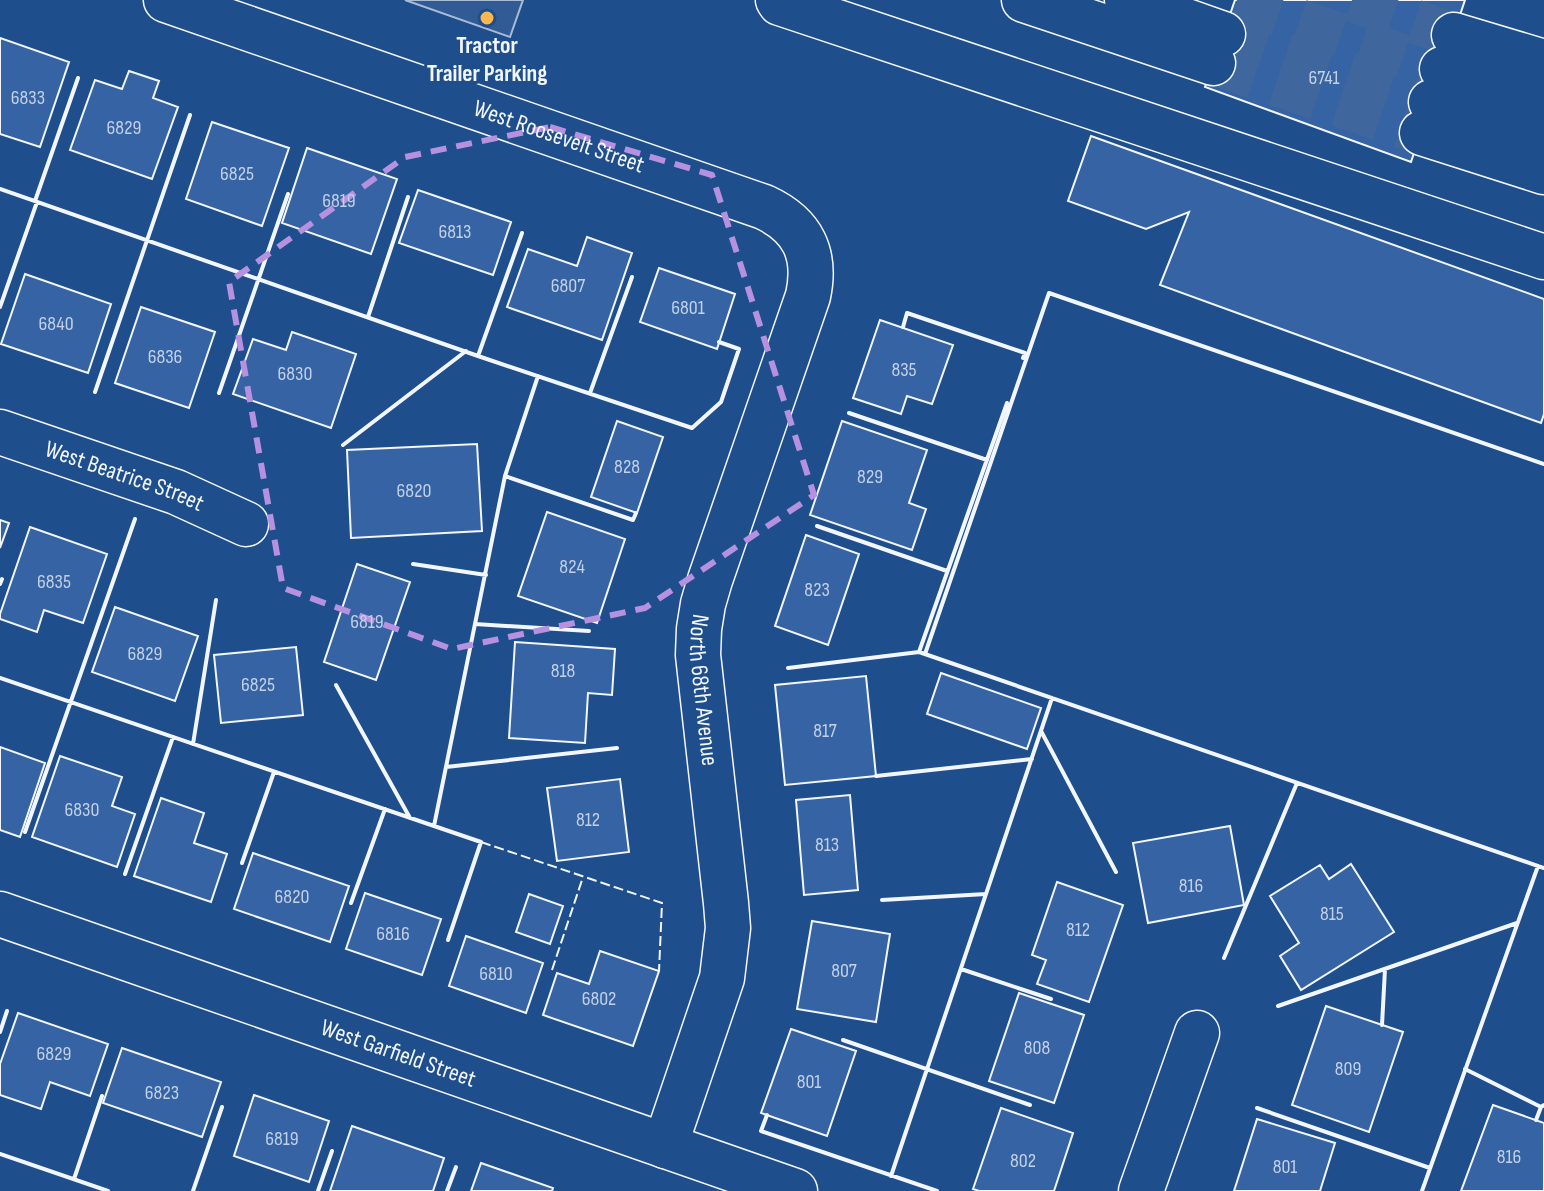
<svg xmlns="http://www.w3.org/2000/svg" width="1544" height="1191" viewBox="0 0 1544 1191" font-family="'Sofia Sans Condensed',sans-serif">
<rect width="100%" height="100%" fill="#1f4e8c"/>
<!-- built -->
<path fill="#305b95" stroke="#a8bbd7" stroke-width="2" d="M405,0H523L510,37Z"/>
<!-- building -->
<path fill="#3563a3" stroke="#f2f6ff" stroke-width="2" d="M1235,0H1465L1411,162L1205,87Z
M0,38L69,62L40,147L0,134Z
M129,71L159,81L153,98L178,107L152,179L70,150L95,80L122,89Z
M212,122L289,148L262,226L186,199Z
M1091,136L1544,299V414L1541,423L1160,285L1189,212L1146,229L1068,201Z
M307,148L397,179L371,254L282,223Z
M418,190L511,222L493,275L399,243Z
M587,237L632,253L602,340L507,307L528,249L577,266Z
M659,268L735,294L717,349L640,322Z
M25,274L111,304L88,373L1,344Z
M141,307L215,332L189,408L115,383Z
M880,320L953,345L932,404L907,396L901,414L853,398Z
M292,332L356,354L331,428L233,394L253,339L286,350Z
M617,421L663,437L637,513L591,497Z
M842,421L927,450L909,503L926,509L912,550L810,515Z
M477,444L482,531L351,538L347,450Z
M547,512L625,539L597,623L518,596Z
M0,520L9,523L0,548Z
M30,527L107,554L83,623L44,610L37,632L0,619V614Z
M806,535L859,554L828,645L775,626Z
M357,564L410,582L376,680L324,662Z
M115,607L198,636L175,701L92,672Z
M515,642L615,649L612,695L588,693L585,743L509,738Z
M296,647L303,715L221,723L214,655Z
M941,673L1041,708L1027,749L927,714Z
M866,676L876,776L785,785L775,685Z
M0,747L45,763L20,837L0,830Z
M60,756L122,777L112,806L135,814L117,867L32,837Z
M620,779L629,852L557,861L547,788Z
M850,795L858,890L804,895L796,800Z
M161,798L204,813L194,843L227,854L211,902L134,876Z
M1230,826L1244,905L1148,923L1133,843Z
M253,853L349,886L330,942L234,909Z
M1351,864L1394,932L1301,990L1280,956L1299,943L1270,896L1320,865L1329,879Z
M1057,882L1123,905L1089,1002L1037,984L1046,960L1032,955Z
M365,893L441,919L422,975L346,949Z
M529,894L563,906L550,944L516,932Z
M812,921L890,934L876,1022L797,1009Z
M466,936L543,963L526,1013L449,986Z
M600,951L659,971L633,1046L543,1015L557,973L589,984Z
M1019,993L1084,1015L1054,1103L989,1081Z
M1326,1006L1403,1032L1369,1132L1292,1105Z
M18,1013L108,1044L90,1096L50,1082L41,1109L0,1095V1064Z
M791,1029L856,1051L827,1136L761,1113Z
M122,1048L221,1082L202,1137L103,1103Z
M254,1095L329,1121L309,1182L234,1156Z
M1493,1105L1544,1123V1191H1461Z
M1001,1108L1073,1133L1054,1191H979L973,1189Z
M1257,1119L1335,1143L1320,1191H1234Z
M352,1126L444,1158L433,1191H330Z
M481,1163L553,1188L552,1191H471Z"/>
<g fill="none" stroke-linecap="round" stroke-linejoin="round">
<!-- minor-tunnel -->
<path stroke="#3f679d" stroke-width="44" stroke-dasharray="44 22" stroke-linecap="butt" d="M1237,0L1442,69
M1352,0L1454,35
M1223,34L1431,102
M1213,63L1422,133"/>
<defs>
<g id="minor">
<path id="s1" d="M166,0L764,207C803,225 817,254 808,296L710,580L703,604L699,629L698,655L726,903L728,928L722,978L665,1146"/>
<path d="M778,0L780,3L1544,257"/>
<path d="M1024,0L1213,63"/>
<path d="M1127,0L1223,34"/>
<path d="M1454,35L1544,62"/>
<path d="M1442,69L1544,102"/>
<path d="M1431,102L1544,139"/>
<path d="M1422,133L1544,172"/>
<path id="s2" d="M0,432L176,492L246,524"/>
<path id="s3" d="M0,914L795,1191"/>
<path d="M1141,1191L1197,1033"/>
</g>
</defs>
<!-- minor casing -->
<use href="#minor" stroke="#f2f6ff" stroke-width="47"/>
<!-- minor -->
<use href="#minor" stroke="#1f4e8c" stroke-width="44"/>
<!-- fence -->
<path stroke="#f2f6ff" stroke-width="2" stroke-dasharray="10 4" stroke-linecap="butt" d="M481,842L662,903L659,971
M552,970L583,877"/>
<!-- wall -->
<path stroke="#f2f6ff" stroke-width="4" d="M0,189L478,356L692,428L721,402L739,349L719,342
M35,201L78,78
M0,307L37,202
M368,317L408,197
M903,327L907,313L1025,353L1023,358
M478,356L522,233
M95,392L190,115
M219,393L288,194
M590,393L632,277
M849,413L987,460
M343,445L466,351
M505,476L633,520L636,513
M817,526L947,571
M413,564L486,575
M0,584L2,579
M475,624L589,631
M919,652L1007,403
M925,654L1049,293L1544,464
M788,668L919,652L1544,868
M0,678L481,842L448,940
M336,685L410,818
M1041,731L1116,872
M193,744L216,600
M446,767L617,748
M876,776L1032,759
M434,826L505,476L538,376
M25,832L135,519
M242,863L274,772
M125,874L173,737
M882,900L986,894
M351,903L385,809
M1224,958L1297,783
M961,969L1051,999
M1278,1006L1517,923
M1382,1025L1385,969
M0,1032L7,1011
M843,1040L1030,1105
M1465,1069L1541,1107
M1257,1108L1430,1168
M767,1115L761,1131L937,1191
M1536,1120L1541,1107L1544,1105
M0,1154L108,1191
M891,1176L1052,698
M74,1179L102,1096
M193,1191L222,1107
M318,1191L332,1151
M447,1191L456,1167
M1422,1191L1538,866"/>
</g>
<!-- marked area -->
<path fill="none" stroke="#b691df" stroke-width="6" stroke-dasharray="16 10" stroke-linejoin="round" d="M550,127L712,175L814,495L645,608L452,649L283,588L229,282L405,157Z"/>
<!-- markers -->
<circle fill="#ffb74d" stroke="#1f4e8c" stroke-width="3" cx="487" cy="18" r="8"/>
<g text-anchor="middle" dominant-baseline="central" stroke-width="6" stroke-linejoin="round" paint-order="stroke">
<!-- number labels -->
<g font-size="20" fill="#c3d1e8">
<text x="1324" y="78">6741</text>
<text x="28" y="98">6833</text>
<text x="124" y="128">6829</text>
<text x="237" y="174">6825</text>
<text x="339" y="201">6819</text>
<text x="455" y="232">6813</text>
<text x="568" y="286">6807</text>
<text x="688" y="308">6801</text>
<text x="56" y="324">6840</text>
<text x="165" y="357">6836</text>
<text x="904" y="370">835</text>
<text x="295" y="374">6830</text>
<text x="627" y="467">828</text>
<text x="870" y="477">829</text>
<text x="414" y="491">6820</text>
<text x="572" y="567">824</text>
<text x="54" y="582">6835</text>
<text x="817" y="590">823</text>
<text x="367" y="622">6819</text>
<text x="145" y="654">6829</text>
<text x="563" y="671">818</text>
<text x="258" y="685">6825</text>
<text x="825" y="731">817</text>
<text x="82" y="810">6830</text>
<text x="588" y="820">812</text>
<text x="827" y="845">813</text>
<text x="1191" y="886">816</text>
<text x="292" y="897">6820</text>
<text x="1332" y="914">815</text>
<text x="1078" y="930">812</text>
<text x="393" y="934">6816</text>
<text x="844" y="971">807</text>
<text x="496" y="974">6810</text>
<text x="599" y="999">6802</text>
<text x="1037" y="1048">808</text>
<text x="54" y="1054">6829</text>
<text x="1348" y="1069">809</text>
<text x="809" y="1082">801</text>
<text x="162" y="1093">6823</text>
<text x="282" y="1139">6819</text>
<text x="1509" y="1157">816</text>
<text x="1023" y="1161">802</text>
<text x="1285" y="1167">801</text>
</g>
<!-- poi labels -->
<g font-size="24" font-weight="bold" fill="#f2f6ff" stroke="#1f4e8c">
<text x="487" y="45">Tractor<tspan x="487" dy="28">Trailer Parking</tspan></text>
</g>
<!-- street labels -->
<g font-size="24" fill="#f2f6ff" stroke="#1f4e8c">
<text stroke="none"><textPath href="#s1" startOffset="416">West Roosevelt Street</textPath></text>
<text stroke="none"><textPath href="#s2" startOffset="132">West Beatrice Street</textPath></text>
<text stroke="none"><textPath href="#s1" startOffset="1154">North 68th Avenue</textPath></text>
<text stroke="none"><textPath href="#s3" startOffset="422">West Garfield Street</textPath></text>
</g>
</g>
</svg>
